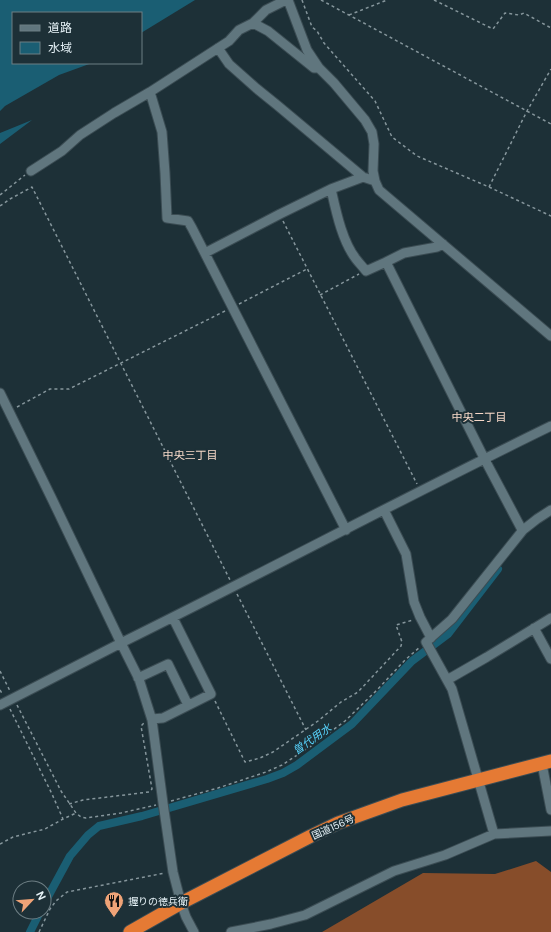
<svg xmlns="http://www.w3.org/2000/svg" width="551" height="932" viewBox="0 0 551 932" font-family="'DM Sans','Noto Sans JP',sans-serif">
<rect width="100%" height="100%" fill="#1d3037"/>
<!-- forest -->
<path fill="#874d2a" d="M536,861L551,872V932H322L423,873L495,874Z"/>
<!-- water -->
<path fill="#1a5e73" d="M0,0H195L141,33V13H13V63H92L59,75L5,106L0,111Z
M32,120L0,144V133Z"/>
<g fill="none" stroke-linecap="round" stroke-linejoin="round">
<!-- canal -->
<path stroke="#1a5e73" stroke-width="8" d="M44,904L70,856L88,835L99,826L142,816L267,779L283,773L297,765L352,724L412,661L448,634L498,569
M30,932L40,912"/>
<defs>
<path id="minor" d="M288,0L307,50L319,68L334,83L365,120L372,132L374,144L373,171L375,181L379,190L551,336
M253,23L268,31L314,68H319
M218,48L229,64L256,88L277,105L363,177L375,181
M150,92L162,132L165,173L167,218L188,221L192,228L346,530
M31,171L62,151L80,135L114,113L150,92L229,41L239,30L253,23L266,10L286,0
M331,189C336,211 342,241 356,259C359,263 363,267 366,271L386,262L404,253L437,247L443,244
M205,253L280,214L331,189L363,177
M386,262L484,458L521,528L523,530L537,519L551,510
M0,393L52,499L121,643C265,572 407,496 551,426
M384,510L406,554L414,602L420,617L431,638
M534,628L551,659
M138,678L168,664L188,705
M447,680L487,657L551,618
M0,705L121,643L139,679L152,720L163,803L173,872L181,903L186,917L194,932
M152,719L163,718L211,694L173,618
M542,764L551,810
M494,834L452,689L426,642L452,619L523,530
M231,932L271,924L305,915L394,871L445,855L494,834L551,831"/>
<path id="highway" d="M130,932L181,903L311,836L338,823L402,800L551,761"/>
</defs>
<!-- minor casing -->
<use href="#minor" stroke="#3b4c53" stroke-width="11"/>
<!-- highway casing -->
<use href="#highway" stroke="#3b4c53" stroke-width="15"/>
<!-- path -->
<path stroke="#86969c" stroke-width="1.5" stroke-dasharray="3 3" stroke-linecap="butt" d="M302,0L312,27L317,31L324,43L375,101L392,137L417,156L489,187L551,216
M321,0L551,124
M434,0L493,29L505,13L519,15L524,13L551,28
M349,15L387,0
M489,187L527,111L551,69
M0,195L25,175
M0,206L10,199L32,187L230,580
M283,221L417,484
M320,295L359,274
M239,304L307,269
M17,407L50,389H69L225,311
M237,594L306,730
M0,671L10,691
M0,690L3,695
M215,701L245,762L260,758L273,752L318,721L341,702L358,692L401,646L402,642L396,625L413,620
M17,705L61,791L76,813L81,817L86,818L121,813L156,805
M10,709L52,794L63,819
M171,801L218,788L266,772L282,765L314,744L345,721L377,690L405,660L420,647
M69,804L83,800L149,792L152,789L141,726L145,722
M0,844L13,837L45,829L63,819L76,813
M39,932L50,909L56,901L67,892L165,873"/>
<!-- minor -->
<use href="#minor" stroke="#60767e" stroke-width="9"/>
<!-- highway -->
<use href="#highway" stroke="#e57a34" stroke-width="13"/>
</g>
<!-- icons -->
<defs>
<symbol id="restaurant-pin" viewBox="-11 -11 22 30"><path d="M0 17L-7.5 6A9.5 9.5 0 1 1 7.5 6Z" fill="#efa377" stroke="#1d3037"/><path d="M-5-6h1v4h1v-4h1v4h1v-4h1v5L-1.5 .5V6h-2V.5L-5-1ZM5-6V6H3V1.5H1.5Q1.5-4 5-6Z" fill="#111"/></symbol>
</defs>
<g fill-rule="evenodd">
<use href="#restaurant-pin" x="103" y="890" width="22" height="30"/>
</g>
<g text-anchor="middle" dominant-baseline="central" stroke-width="4" stroke-linejoin="round" paint-order="stroke">
<!-- street labels -->
<g font-size="10" fill="#e6f2f7" stroke="#1d3037">
<text transform="translate(333 827) rotate(-24)">国道156号</text>
</g>
<!-- poi labels -->
<g font-size="10" fill="#e6f2f7" stroke="#1d3037" text-anchor="start">
<text x="128" y="901">握りの徳兵衛</text>
</g>
<!-- neighbourhood labels -->
<g font-size="11" fill="#f7d9c9" stroke="#1d3037">
<text x="479" y="417">中央二丁目</text>
<text x="190" y="455">中央三丁目</text>
</g>
<!-- water labels -->
<g font-size="11" font-style="italic" fill="#57d2fb" stroke="#1d3037">
<text transform="translate(312 739) rotate(-35)">曽代用水</text>
</g>
</g>
<!-- legend -->
<rect x="12" y="12" width="130" height="52" fill="#1d3037" stroke="#6d7e84"/>
<rect x="20" y="25" width="20" height="6" fill="#60767e" stroke="#6d7e84"/>
<text x="48" y="32" font-size="12" fill="#e6f2f7">道路</text>
<rect x="20" y="42" width="20" height="12" fill="#1a5e73" stroke="#6d7e84"/>
<text x="48" y="52" font-size="12" fill="#e6f2f7">水域</text>
<!-- north arrow -->
<g transform="translate(32 900) rotate(64)"><circle r="19" fill="#1d3037" stroke="#6d7e84"/>
<path d="M0-3L7 15L0 10L-7 15Z" fill="#efa377"/>
<text y="-6" font-size="11" font-weight="bold" text-anchor="middle" fill="#e6f2f7">N</text>
</g>
</svg>
